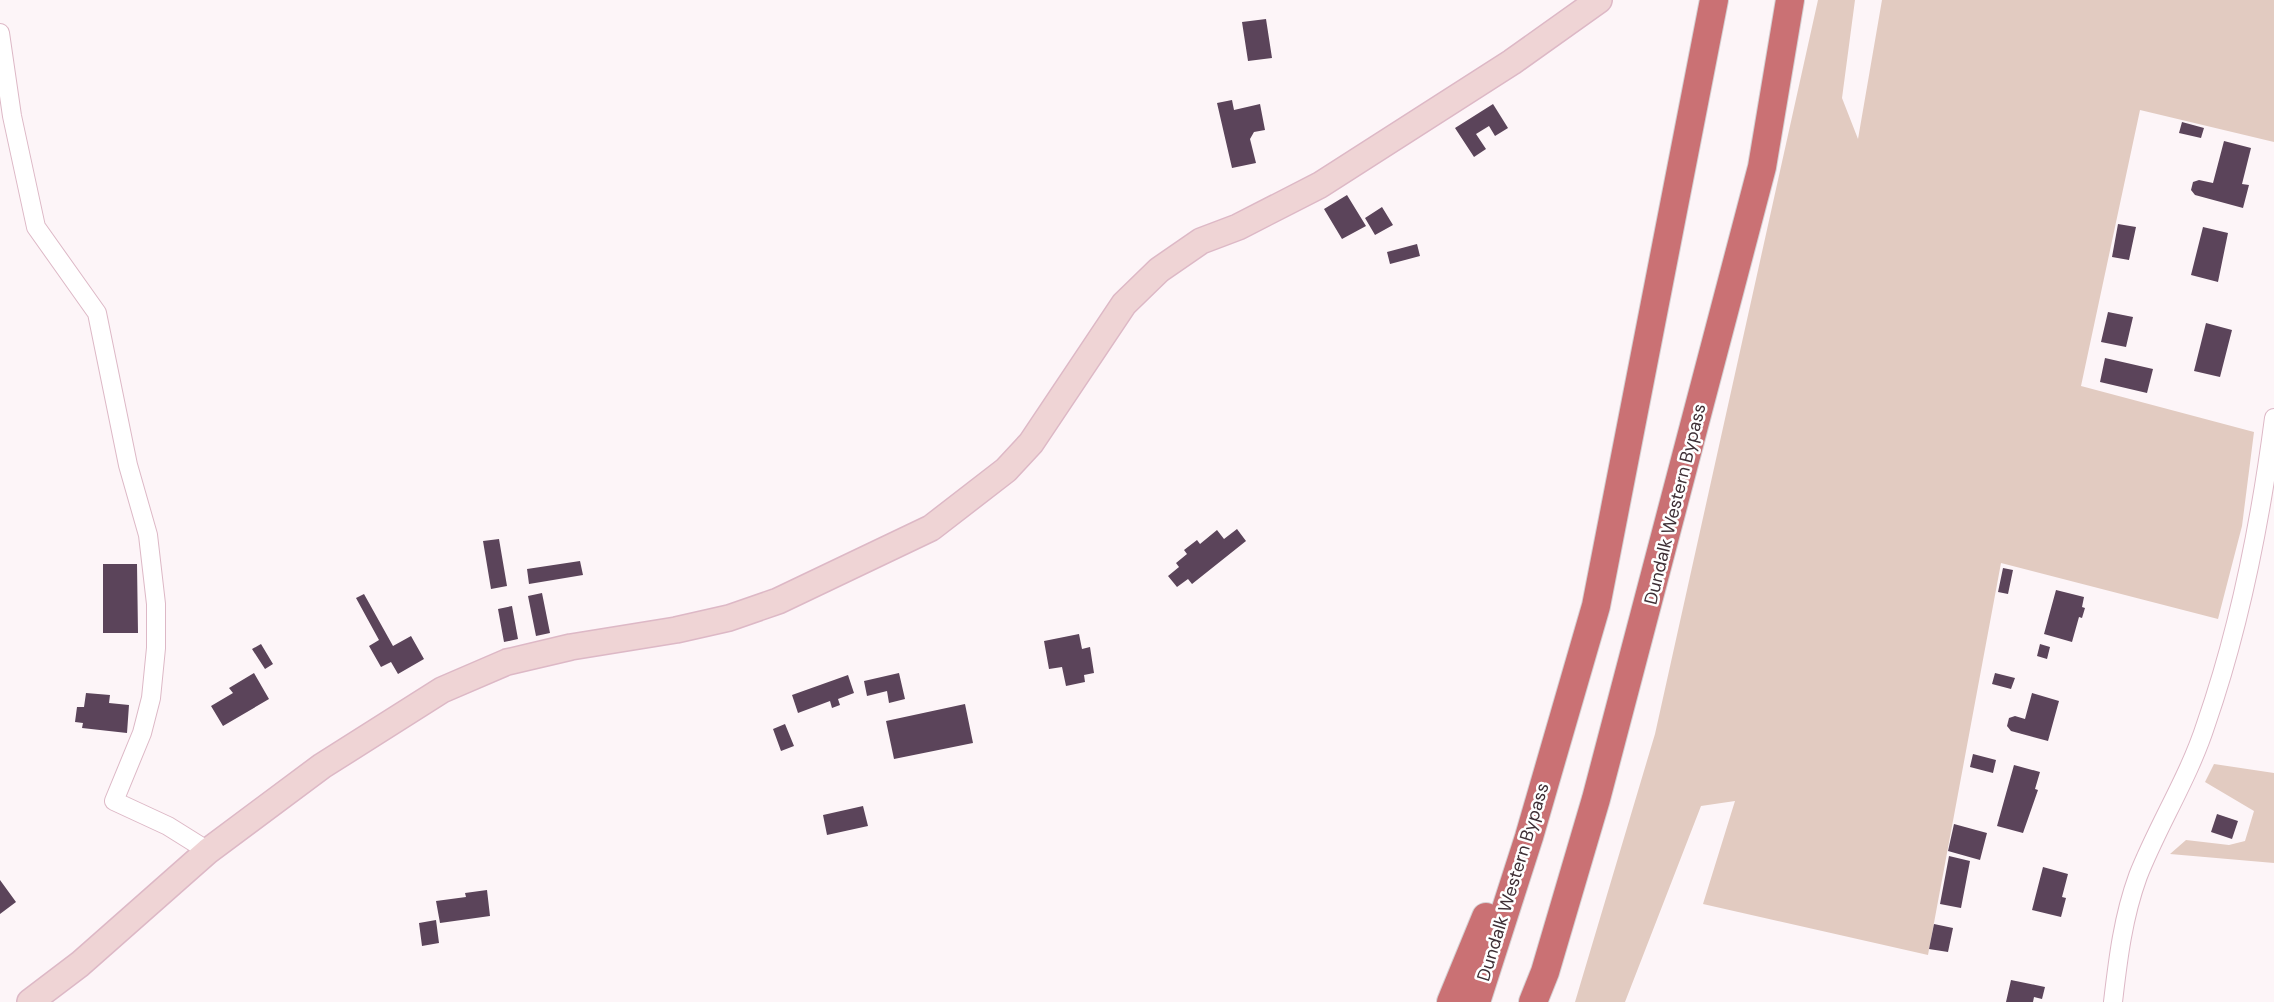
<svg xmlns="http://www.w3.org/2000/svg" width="2274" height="1002" viewBox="0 0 2274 1002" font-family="'DM Sans',sans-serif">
<rect width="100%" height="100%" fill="#fdf5f8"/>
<!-- green -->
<path fill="#e2cbc1" d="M1818,0H1855L1842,98L1858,139L1882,0H2274V142L2140,110L2081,386L2254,432L2242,526L2218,619L2001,563L1928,955L1703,904L1735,801L1701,806L1625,1002H1575L1655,734Z
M2214,764L2274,773V863L2170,854L2186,840L2229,845L2245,841L2254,811L2205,782Z"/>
<!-- building -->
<path fill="#5b445a" d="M1266,19L1272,58L1248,61L1242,22Z
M1232,100L1234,110L1260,104L1265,130L1254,132L1250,139L1256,163L1232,168L1217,103Z
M1493,104L1508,128L1495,136L1489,126L1476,134L1486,149L1474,157L1455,128Z
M2182,122L2204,128L2201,138L2179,133Z
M2224,141L2251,148L2242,184L2249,185L2243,208L2195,195L2191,190L2193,182L2199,180L2213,183Z
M1347,195L1366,226L1342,239L1324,209Z
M1382,207L1393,225L1375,235L1365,218Z
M2118,224L2136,227L2129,260L2112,257Z
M2203,227L2228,233L2218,282L2191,275Z
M1417,244L1420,256L1390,264L1387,252Z
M2108,312L2133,317L2126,347L2101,342Z
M2206,323L2232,330L2220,377L2194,371Z
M2105,358L2153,369L2147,393L2100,382Z
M1237,529L1246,541L1192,584L1188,579L1177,587L1168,576L1179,567L1176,563L1187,554L1184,550L1197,540L1200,544L1217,530L1224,539Z
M499,539L507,586L491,589L483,541Z
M580,561L583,575L529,584L527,569Z
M103,564H137L138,633H103Z
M2003,568L2013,570L2008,594L1998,592Z
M2056,590L2084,597L2082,607L2085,608L2082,618L2079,617L2072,642L2044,634Z
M542,593L550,633L536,636L528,596Z
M364,594L393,646L411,636L424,659L398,674L391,662L381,667L369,646L379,640L356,598Z
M512,606L518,639L504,642L498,609Z
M1079,634L1082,649L1090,647L1094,673L1084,675L1085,682L1066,686L1062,667L1049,669L1044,641Z
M261,644L273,664L265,669L252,649Z
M2040,644L2050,647L2047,659L2037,656Z
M254,673L269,699L223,726L211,706L233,693L229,688Z
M899,673L905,699L889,703L887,691L867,696L864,681Z
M1995,673L2015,678L2011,689L1992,684Z
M848,675L854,693L838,699L840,705L832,708L830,701L798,713L792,695Z
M86,693L110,695L109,703L129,705L127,733L82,728L83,723L75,722L77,707H84Z
M2032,693L2059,701L2048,741L2011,731L2007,726L2009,718L2015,716L2025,719Z
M965,704L973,743L894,759L886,721Z
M785,724L794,746L781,751L773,729Z
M1973,754L1996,760L1993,773L1970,767Z
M2014,765L2040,772L2035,789L2038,790L2023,833L1997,826Z
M863,806L868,826L827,835L823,815Z
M2217,814L2238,821L2232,839L2211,832Z
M1954,824L1987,833L1980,860L1948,851Z
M1949,856L1970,861L1961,908L1940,904Z
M2043,867L2068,874L2062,897L2066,898L2061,917L2032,910Z
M0,880L16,902L0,914Z
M487,890L490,916L440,923L436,901L466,897L465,893Z
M436,920L439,943L422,946L419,923Z
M1934,924L1953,928L1948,952L1929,949Z
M2011,980L2045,987L2042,999L2034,997L2033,1002H2006Z"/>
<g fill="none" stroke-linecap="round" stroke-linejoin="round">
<defs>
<path id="street" d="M0,33L12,116L36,227L97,313L128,465L148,535L156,604V648L151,698L142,733L114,801L168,826L208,851
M2113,1002C2118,959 2123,917 2138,876C2158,825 2189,777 2206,724C2239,629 2261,518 2274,418"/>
<path id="secondary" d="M30,1002L80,964L208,851L322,766L442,690L507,662L571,647L676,630L729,618L778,601L931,528L1006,470L1031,443L1124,304L1159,270L1201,241L1238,227L1320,185L1512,62L1599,0"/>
<path id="highway" d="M1451,1002L1486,917
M1476,1002L1529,837L1596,606L1714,0
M1533,1002L1545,972L1596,799L1762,167L1790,0"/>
</defs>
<!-- street casing -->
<use href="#street" stroke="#ddb8c6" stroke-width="20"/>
<!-- secondary casing -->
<use href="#secondary" stroke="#ddb8c6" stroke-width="28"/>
<!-- highway casing -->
<use href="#highway" stroke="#d5d1d3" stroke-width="30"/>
<!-- street -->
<use href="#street" stroke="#fff" stroke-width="18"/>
<!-- secondary -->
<use href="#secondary" stroke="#efd4d5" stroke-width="25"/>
<!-- highway -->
<use href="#highway" stroke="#ca7174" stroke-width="28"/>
</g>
<g text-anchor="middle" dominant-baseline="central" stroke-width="5" stroke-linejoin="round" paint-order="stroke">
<!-- street labels -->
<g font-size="18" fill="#3f3036" stroke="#fff">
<text transform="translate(1675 504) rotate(-76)">Dundalk Western Bypass</text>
<text transform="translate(1513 882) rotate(-73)">Dundalk Western Bypass</text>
</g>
</g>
</svg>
